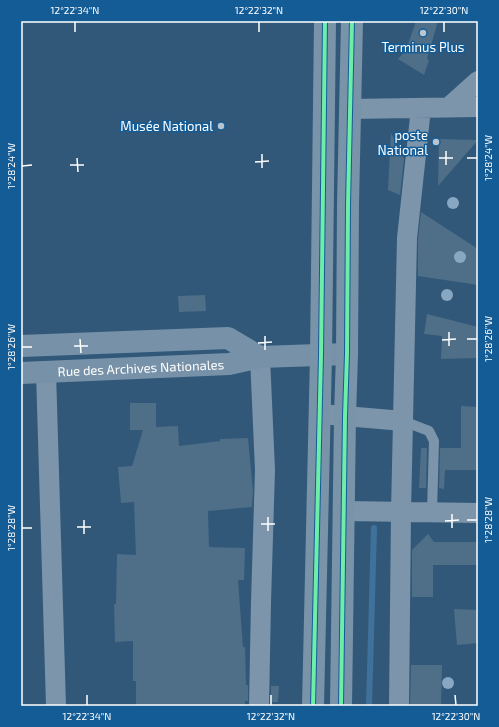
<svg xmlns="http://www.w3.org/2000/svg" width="499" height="727" viewBox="0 0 499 727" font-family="'Exo 2',sans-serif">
<rect width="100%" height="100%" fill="#315879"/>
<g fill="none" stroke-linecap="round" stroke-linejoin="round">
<!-- stream -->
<path stroke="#40719b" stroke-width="6" d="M369,706L374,528"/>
</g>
<!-- building -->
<path fill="#4f6e88" d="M416,21H438L427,59L429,60L424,75L398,59L406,50Z
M391,133L404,159L400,195L388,190Z
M439,139L478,140L438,186Z
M421,212L478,249V285L418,276V239Z
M205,295L206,311L179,312L178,296Z
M427,314L478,327V358L441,359L442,336L424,334Z
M130,403H156V427L178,426L179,446L220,441V439L248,438L253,491L252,507L208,511L209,547L245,548L244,580H238L243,647H245L246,685H248V701H245V706H136V681H133V641L115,642L114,604H116L117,554L136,555L134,502L121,503L118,467L132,466L143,430H130Z
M461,406L478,407V470H445L444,489L439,488L440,448H461Z
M421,448H427L426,488H419Z
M428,534L434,542H478V565H433V597H412V550Z
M454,609L478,610V643L457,645Z
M411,665H442L441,706H410Z
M271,686H279L278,702H271Z"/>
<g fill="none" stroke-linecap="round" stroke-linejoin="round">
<!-- lane -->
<path stroke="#7c95ab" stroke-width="10" d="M403,421L429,431L434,441L432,512"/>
<!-- street -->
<path stroke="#7c95ab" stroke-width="20" d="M449,107L478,81
M350,109L478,107
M46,372L56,706
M319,414L345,416L403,421
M344,511L478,513
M259,706L261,602L265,470L260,357
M399,706L401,512L407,238L421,108"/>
<!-- secondary -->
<g stroke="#7792a8" stroke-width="22">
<path d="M21,346L228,338L260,357"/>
<path id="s1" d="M21,373L229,364L260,357L347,354"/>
</g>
<!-- primary -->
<path stroke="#7994a9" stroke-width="22" d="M313,706L321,355L325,21
M341,706L345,416L347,354L348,205L352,21"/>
<defs>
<path id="cycleway" d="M313,706L321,355L325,21
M341,706L345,416L347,354L348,205L352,21"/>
</defs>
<!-- cycleway casing -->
<use href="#cycleway" stroke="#145c96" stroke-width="6"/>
<!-- cycleway -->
<use href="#cycleway" stroke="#6deda7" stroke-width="4"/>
</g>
<!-- trees -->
<g fill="#87a7c2">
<circle cx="453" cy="203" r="6"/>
<circle cx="460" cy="257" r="6"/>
<circle cx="447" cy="295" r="6"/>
<circle cx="448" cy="683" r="6"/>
</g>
<!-- ticks -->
<path fill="none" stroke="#fff" stroke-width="1.5" d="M75,22V32M259,22V32M444,22V32M446,151V165M262,154V168M77,158L78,172M439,158H453M467,158H477M255,162L269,161M70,165H84M22,166L32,165M449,332V346M265,336V350M80,339L81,353M467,339H477M442,340L456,339M258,343L272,342M74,346H88M22,347H32M452,514V528M268,517V531M84,520V534M467,520H477M445,521L459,520M261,524H275M77,527H91M22,528H32M87,695V705M271,695V705M455,695L456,705"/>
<!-- markers -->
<g fill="#b7c5d0" stroke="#145c96" stroke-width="1.5">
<circle cx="423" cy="33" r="4"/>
<circle cx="221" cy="126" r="4"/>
<circle cx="436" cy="142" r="4"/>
</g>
<g text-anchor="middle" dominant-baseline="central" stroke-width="3" stroke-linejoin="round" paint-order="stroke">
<!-- poi labels -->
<g font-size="13" fill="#fff" stroke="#145c96" text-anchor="end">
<text x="423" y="47" text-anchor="middle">Terminus Plus</text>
<text x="213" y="126">Musée National</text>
<text x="428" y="135">poste<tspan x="428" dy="15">National</tspan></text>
</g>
<!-- street labels -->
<g font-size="13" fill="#fff" stroke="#145c96">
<text stroke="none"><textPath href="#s1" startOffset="120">Rue des Archives Nationales</textPath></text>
</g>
</g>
<!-- border -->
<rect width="499" height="727" fill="none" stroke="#145c96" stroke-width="44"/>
<rect x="22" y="22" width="455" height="683" fill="none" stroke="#fff" stroke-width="1.5"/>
<g font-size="10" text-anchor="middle" fill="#fff">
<text x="75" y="14">12°22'34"N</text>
<text x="259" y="14">12°22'32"N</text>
<text x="444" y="14">12°22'30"N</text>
<text transform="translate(488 158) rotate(-90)" y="4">1°28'24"W</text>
<text transform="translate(11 166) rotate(-90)" y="4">1°28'24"W</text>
<text transform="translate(488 339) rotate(-90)" y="4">1°28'26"W</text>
<text transform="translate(11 347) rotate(-90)" y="4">1°28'26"W</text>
<text transform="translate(488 520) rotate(-90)" y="4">1°28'28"W</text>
<text transform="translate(11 528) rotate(-90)" y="4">1°28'28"W</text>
<text x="87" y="720">12°22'34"N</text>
<text x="271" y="720">12°22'32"N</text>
<text x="456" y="720">12°22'30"N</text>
</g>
</svg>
